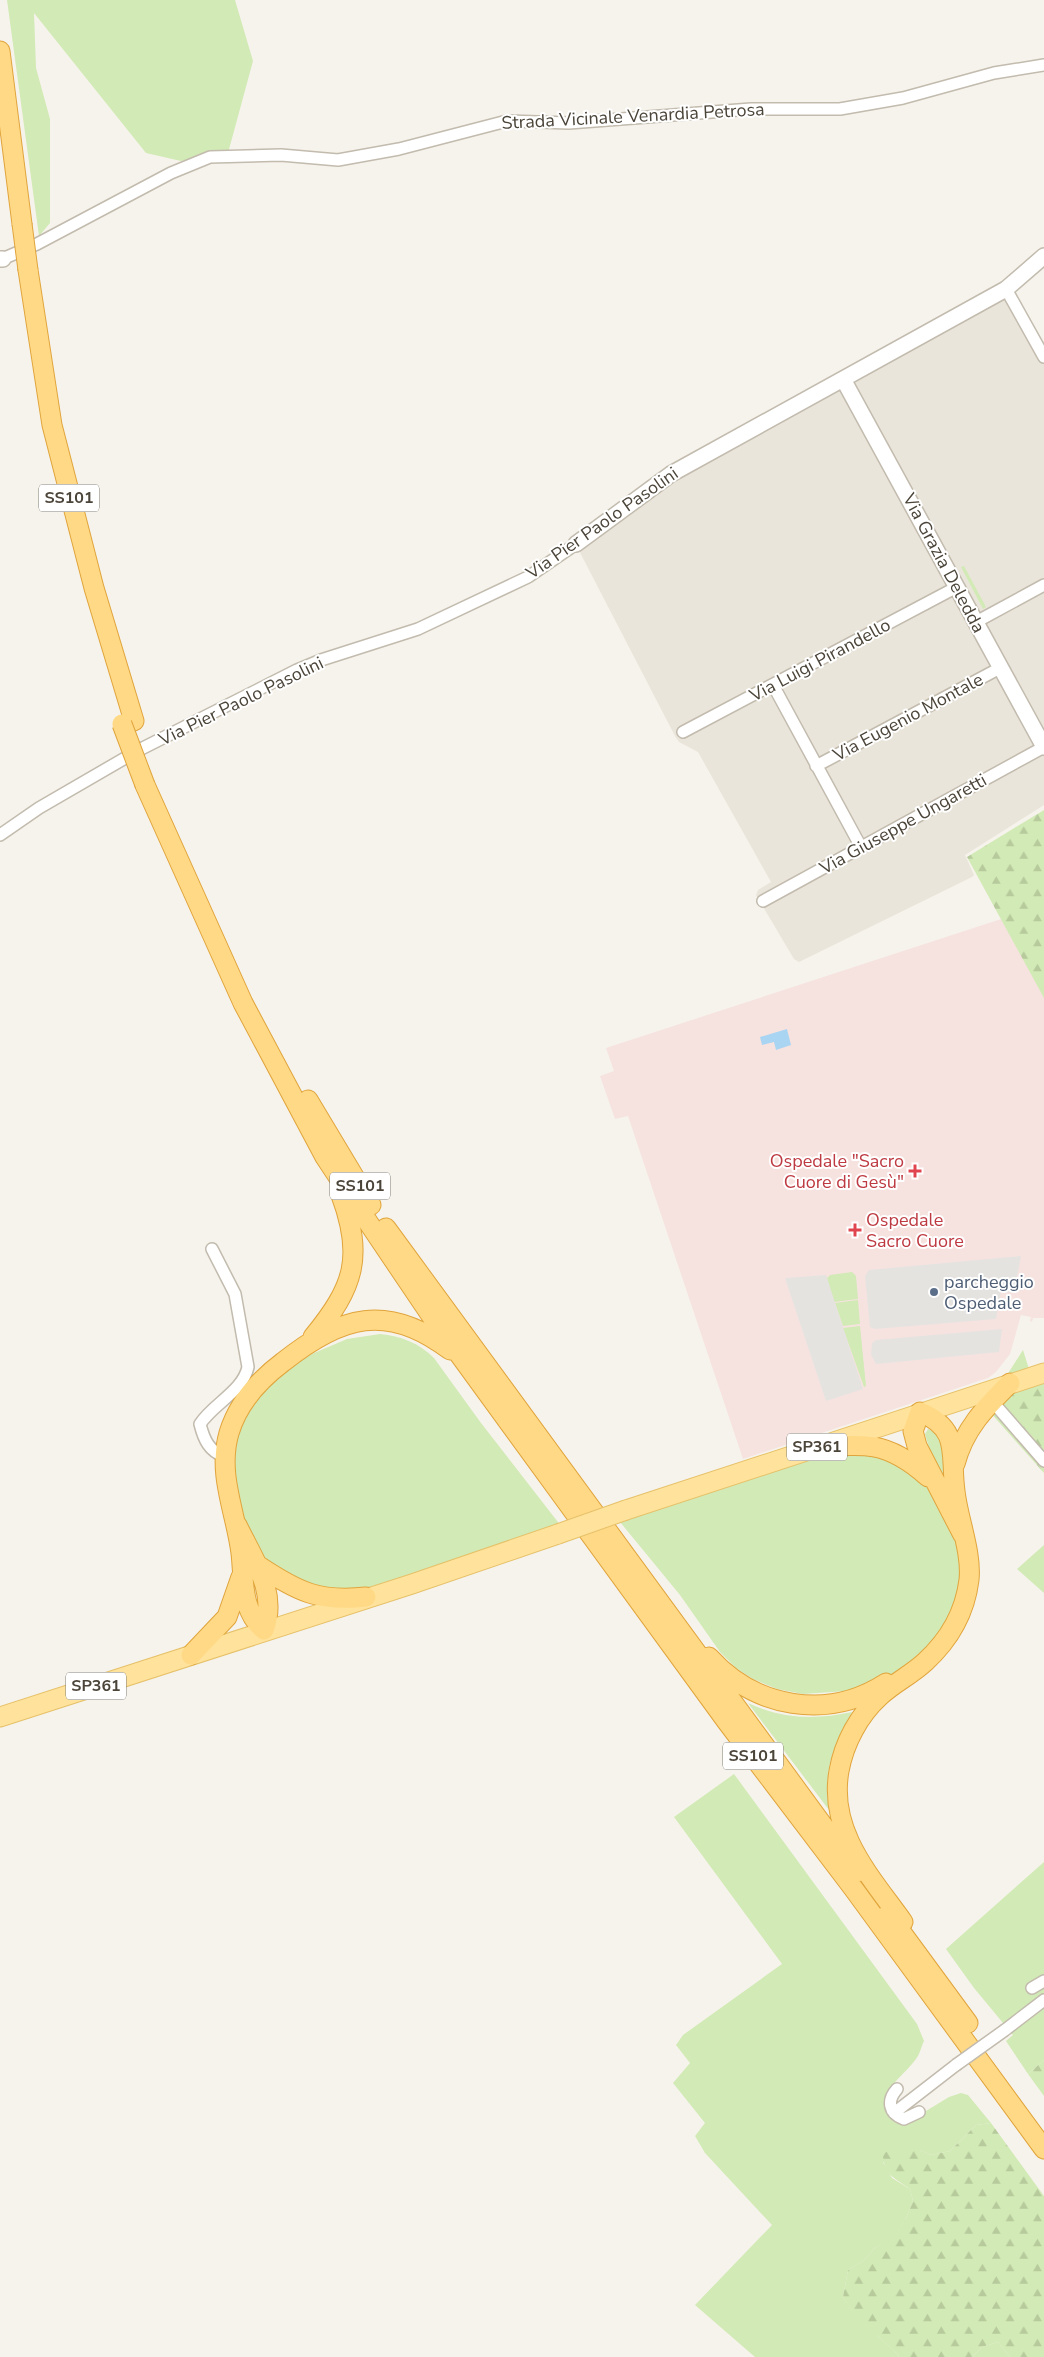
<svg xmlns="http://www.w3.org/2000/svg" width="1044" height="2357" viewBox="0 0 1044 2357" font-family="'Nunito Sans',sans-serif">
<defs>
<pattern id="forest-firs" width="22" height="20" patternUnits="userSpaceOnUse" patternTransform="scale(1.25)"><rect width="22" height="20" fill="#d2eab5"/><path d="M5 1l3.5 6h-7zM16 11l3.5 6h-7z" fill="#b6ca9c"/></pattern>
</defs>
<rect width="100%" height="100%" fill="#f6f3ec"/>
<!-- residential -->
<path fill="#eae5da" d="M1002,285L1044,350V805L965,855L974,875L972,877L799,962L794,959L756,895L758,890L771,882L698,752L679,742L675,736L573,539Z"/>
<!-- medical -->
<path fill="#f6e3e0" d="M1044,905V1318H1033L1032,1322L1030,1321L1031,1317L1021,1315L1010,1354L996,1372L988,1378L743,1459L628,1116L615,1119L600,1076L614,1071L606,1048Z"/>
<!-- grass -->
<path fill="#d2eab5" d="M7,0H235L253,61L228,153L181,161L146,153L34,13L36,68L50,119V223L39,236Z
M964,566L986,607L983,609L961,567Z
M852,1272L856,1276L858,1299L834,1302L827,1278L830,1275Z
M858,1300L860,1324L843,1326L835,1303Z
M860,1326L866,1386L864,1387L843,1328Z
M380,1334C401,1336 419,1343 434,1358L481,1423L561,1526L364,1592L306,1590L257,1553L236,1500L234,1445L249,1406L293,1362L347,1339Z
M1023,1350L1029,1369L1005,1378Z
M928,1429C945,1434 944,1466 945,1480L930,1451L925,1434Z
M841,1450L888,1456L932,1487L958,1540L962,1578L951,1618L936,1640L899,1670L879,1683L861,1690L803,1694L777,1689L753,1679L736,1668L720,1652L680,1595L620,1522L815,1456Z
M1044,1545V1593L1017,1569Z
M748,1703C782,1719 815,1720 852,1712C833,1746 823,1770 829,1810Z
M734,1774L917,2024L924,2041C921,2047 920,2054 916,2059C904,2076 881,2088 886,2111C889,2120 895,2123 903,2125L949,2097L961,2093L968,2095L991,2123L976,2125L950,2151L931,2155L920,2150L883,2162L892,2178L910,2189L913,2201L906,2218L894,2237L876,2247L863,2261L848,2270L843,2297L852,2311L899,2356L898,2357H755L695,2305L772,2225L705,2153L695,2136L705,2123L673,2083L690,2063L676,2045L683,2035L782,1964L674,1817Z
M1044,1862V2060L1028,2074L1006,2041L1013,2035L974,1988L946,1949Z
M998,2342L1010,2357H972L982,2347Z"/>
<!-- forest -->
<path fill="url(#forest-firs)" d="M1044,810V998L967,857Z
M1044,1382V1473L989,1411L1012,1393Z
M1044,2060V2096L1028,2074Z
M991,2123L1044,2196V2357H1010L998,2342L982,2347L972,2357H898L899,2356L877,2335L870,2336L864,2331L843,2297L848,2270L863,2261L876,2247L894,2236L906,2218L913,2201L910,2189C895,2178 883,2175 883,2153L897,2149L920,2150L931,2155L950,2151L976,2125Z"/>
<!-- parking -->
<path fill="#e5e3e0" d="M1021,1256L1014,1293L1001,1292L996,1319L875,1329L870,1327L865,1276L869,1270Z
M826,1275L863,1389L826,1401L785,1278Z
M1002,1329L999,1352L876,1364L871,1355L872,1343L876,1340Z"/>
<!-- water -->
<path fill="#a9d4f2" d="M787,1029L791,1045L776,1050L774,1042L762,1045L760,1037Z"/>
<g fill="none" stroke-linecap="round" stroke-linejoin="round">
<defs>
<path id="minor" d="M0,260L37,244L171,173L210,157L281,155L338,160L399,149L507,121L569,123L751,109H840L903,98L994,73L1044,65
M1006,289L1044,357
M976,622L1044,585
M773,685L861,847
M683,732L957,587
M816,766L1000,668
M0,835L39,808L139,750L297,670L321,660L418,629L528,577L576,544
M763,901L1044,747
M212,1249L235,1294L248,1367C243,1391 213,1404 200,1424C204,1440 209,1451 225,1457
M992,1401L1044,1461
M1032,1988L1044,1981
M1005,2030L1044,2000
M897,2089C887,2100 888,2113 904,2119L919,2112
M894,2113L956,2065"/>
<path id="tertiary" d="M0,259H3
M843,379L1044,747
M576,544L671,474L1006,289L1044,256"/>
<path id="primary" d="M626,1510L1044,1373
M0,1717L412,1584L558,1534"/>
<path id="trunk" d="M0,51L22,224
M28,270L52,425L94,588L134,721
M145,785L243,1003L325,1157L372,1228L432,1317L727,1722L853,1888L1044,2149
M308,1100L371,1205
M386,1228L857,1872
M313,1337C354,1287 364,1257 341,1195
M812,1449C863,1443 887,1440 928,1477
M955,1464C964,1429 985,1408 1010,1383
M237,1525C253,1559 278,1591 264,1630C241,1611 244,1580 241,1553C236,1513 217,1474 229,1433C238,1403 259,1380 283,1362C341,1316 387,1302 450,1350
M259,1566C298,1592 319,1602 366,1597
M191,1655L227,1617L241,1577
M709,1657C755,1708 827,1721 886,1683
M888,1914L968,2023
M903,1922C871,1877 828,1832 839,1771C844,1743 859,1715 880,1696C894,1683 911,1675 925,1662C949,1640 965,1612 969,1580C972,1552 958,1519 955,1491C950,1454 961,1429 920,1412L913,1431L917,1446L963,1535"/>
</defs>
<!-- minor casing -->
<use href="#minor" stroke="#c2bbae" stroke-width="14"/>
<!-- tertiary casing -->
<use href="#tertiary" stroke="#c2bbae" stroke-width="18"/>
<!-- primary casing -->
<use href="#primary" stroke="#e6c16a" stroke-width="21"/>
<!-- trunk casing -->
<use href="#trunk" stroke="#e0a43c" stroke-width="21"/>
<!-- minor -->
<use href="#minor" stroke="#fff" stroke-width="11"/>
<!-- tertiary -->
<use href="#tertiary" stroke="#fff" stroke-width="15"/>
<!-- primary -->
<use href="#primary" stroke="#ffe39c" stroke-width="19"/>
<!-- trunk -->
<use href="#trunk" stroke="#ffd985" stroke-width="19"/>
<defs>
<path id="minor-bridge" d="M956,2065L1005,2030"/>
<path id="primary-bridge" d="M558,1534L626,1510"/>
<path id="trunk-bridge" d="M22,224L28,270
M122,724L145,785"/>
</defs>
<!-- minor-bridge casing -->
<use href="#minor-bridge" stroke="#c2bbae" stroke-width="14" stroke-linecap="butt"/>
<!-- primary-bridge casing -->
<use href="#primary-bridge" stroke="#e6c16a" stroke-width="21" stroke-linecap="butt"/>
<!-- trunk-bridge casing -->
<use href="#trunk-bridge" stroke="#e0a43c" stroke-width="21" stroke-linecap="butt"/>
<!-- minor-bridge -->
<use href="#minor-bridge" stroke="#fff" stroke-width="11"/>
<!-- primary-bridge -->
<use href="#primary-bridge" stroke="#ffe39c" stroke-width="19"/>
<!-- trunk-bridge -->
<use href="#trunk-bridge" stroke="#ffd985" stroke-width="19"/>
</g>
<!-- markers -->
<g fill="#e0444e" stroke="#fff" stroke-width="2">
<path d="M912.5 1163.5h5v5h5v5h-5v5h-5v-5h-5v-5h5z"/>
<path d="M852.5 1222.5h5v5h5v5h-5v5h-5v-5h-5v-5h5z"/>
</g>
<circle fill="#5c6f8a" stroke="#fff" stroke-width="2" cx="934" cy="1292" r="5"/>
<g text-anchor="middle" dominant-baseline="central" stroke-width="4" stroke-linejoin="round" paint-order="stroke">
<!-- shield labels -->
<g fill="#fff" stroke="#817c74" stroke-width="1">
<rect x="39" y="484.5" width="60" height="27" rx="4"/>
<rect x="330" y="1172.5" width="60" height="27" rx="4"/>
<rect x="787" y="1433.5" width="60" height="27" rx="4"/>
<rect x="66" y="1672.5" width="60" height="27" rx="4"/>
<rect x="723" y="1742.5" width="60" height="27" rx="4"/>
</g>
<g font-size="16" font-weight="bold" fill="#4b4439">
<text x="69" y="498">SS101</text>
<text x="360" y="1186">SS101</text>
<text x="817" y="1447">SP361</text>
<text x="96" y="1686">SP361</text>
<text x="753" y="1756">SS101</text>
</g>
<!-- street labels -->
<g font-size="18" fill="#4b4439" stroke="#fff">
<text transform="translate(633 116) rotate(-3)">Strada Vicinale Venardia Petrosa</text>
<text transform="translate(602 523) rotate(-35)">Via Pier Paolo Pasolini</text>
<text transform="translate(944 563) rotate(62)">Via Grazia Deledda</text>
<text transform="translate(820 660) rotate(-28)">Via Luigi Pirandello</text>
<text transform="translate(241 701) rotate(-26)">Via Pier Paolo Pasolini</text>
<text transform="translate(908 717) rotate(-28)">Via Eugenio Montale</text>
<text transform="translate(903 824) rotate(-29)">Via Giuseppe Ungaretti</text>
</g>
<!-- health labels -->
<g font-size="18" fill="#be3a42" stroke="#fff" text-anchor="end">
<text x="904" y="1161">Ospedale "Sacro<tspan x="904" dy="21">Cuore di Gesù"</tspan></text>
<text x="866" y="1220" text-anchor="start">Ospedale<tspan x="866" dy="21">Sacro Cuore</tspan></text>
</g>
<!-- service labels -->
<g font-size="18" fill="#4e5e75" stroke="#fff" text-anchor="start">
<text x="944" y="1282">parcheggio<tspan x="944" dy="21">Ospedale</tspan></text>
</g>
</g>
</svg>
